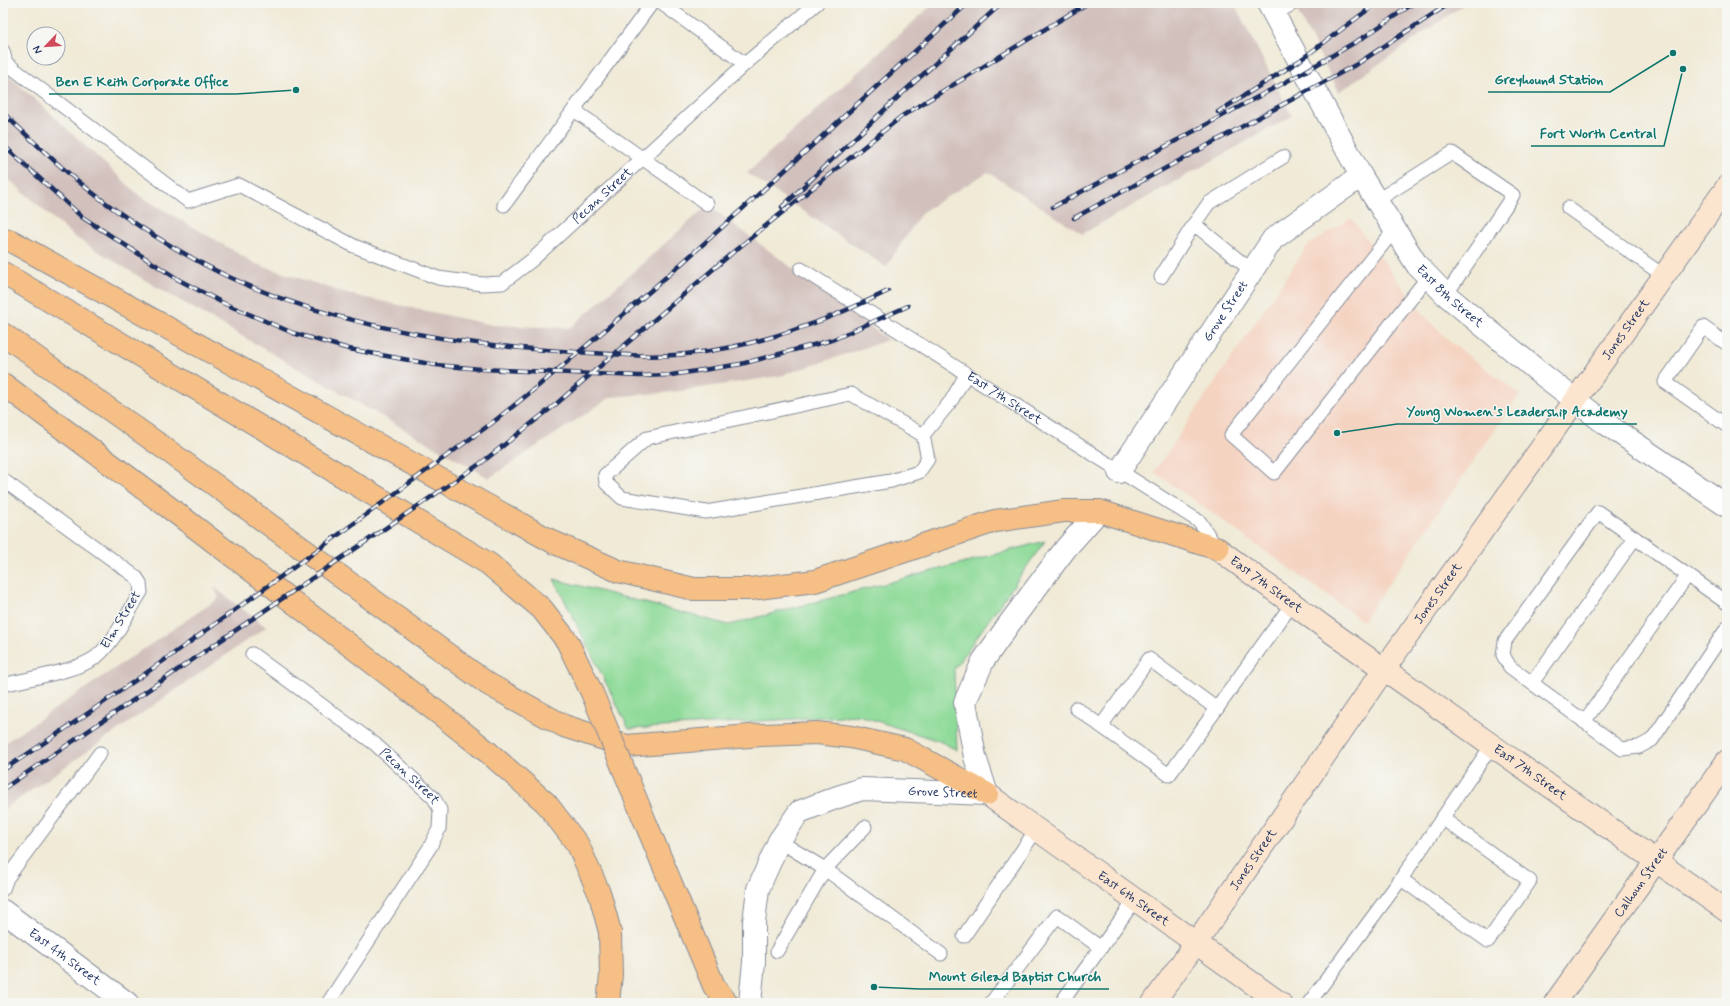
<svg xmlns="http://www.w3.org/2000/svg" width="1730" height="1006" viewBox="0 0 1730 1006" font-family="Mynerve,sans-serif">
<rect width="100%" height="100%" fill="#f6f6f2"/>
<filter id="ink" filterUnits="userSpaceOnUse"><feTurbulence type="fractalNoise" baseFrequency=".025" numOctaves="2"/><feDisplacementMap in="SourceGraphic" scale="8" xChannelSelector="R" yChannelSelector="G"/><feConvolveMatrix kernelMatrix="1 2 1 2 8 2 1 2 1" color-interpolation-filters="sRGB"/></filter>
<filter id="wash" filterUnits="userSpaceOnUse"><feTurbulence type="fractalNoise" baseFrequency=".012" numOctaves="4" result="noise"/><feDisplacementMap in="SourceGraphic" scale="16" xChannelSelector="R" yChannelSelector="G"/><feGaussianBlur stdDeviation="0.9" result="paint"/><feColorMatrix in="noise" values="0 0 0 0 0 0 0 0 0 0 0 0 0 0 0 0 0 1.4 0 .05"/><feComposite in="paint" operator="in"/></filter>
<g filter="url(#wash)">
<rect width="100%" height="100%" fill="#f0ead6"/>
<!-- built -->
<path fill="#f5d3c1" d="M1351,218L1424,315L1451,343L1520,394L1363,621L1154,472L1308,245Z"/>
<!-- industrial -->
<path fill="#d1c0bc" d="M934,3H1234L1292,116L1082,234L988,172L922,212L886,267L747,173Z
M1293,3H1466L1339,92Z
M3,67L13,79L140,196L256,264L348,294L492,325L570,328L708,205L888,340L780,376L673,392L611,397L489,478L153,285L73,236L3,174Z
M214,587L266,627L3,810V744L219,598Z"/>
<!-- green -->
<path fill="#8eda98" stroke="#54847b" d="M1045,541L954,669L957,750L939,741L858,715L629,729L554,579L729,625Z"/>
</g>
<g filter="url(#ink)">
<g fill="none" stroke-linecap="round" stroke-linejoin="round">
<defs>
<g id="lane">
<path d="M661,3L745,64"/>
<path d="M1274,14L1294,3"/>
<path id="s1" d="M3,51L6,63L188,201L239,185L354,246L438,278L482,284L502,283L532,260L745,64L817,3"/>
<path d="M574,110L707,204"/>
<path d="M1376,201L1452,153L1513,195L1446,295"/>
<path d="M504,205L652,3"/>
<path d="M1568,208L1664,276"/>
<path d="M1194,224L1252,271"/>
<path d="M1395,229L1231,435L1274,473L1428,277"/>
<path id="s2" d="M801,269L1200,522L1217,549"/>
<path d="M1161,277L1194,224L1209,203L1283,157"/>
<path d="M1727,344L1703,327L1665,382L1727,426"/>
<path d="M851,394L923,435L928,459L919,472L891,481L706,512L622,498L606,483L605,475L647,438Z"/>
<path d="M923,435L951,401L966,375"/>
<path d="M3,480L136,577L140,583L141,592C128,612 114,643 96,657C76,672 29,678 3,685"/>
<path d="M1727,603L1598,512L1505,641L1503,655L1510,667L1622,749L1639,747L1652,740L1727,628"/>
<path id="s3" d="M252,654L375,744L434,798L440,810L439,829L430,847L328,1003"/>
<path d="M1532,683L1635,538"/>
<path d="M1076,708L1169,775L1292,604"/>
<path d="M1584,722L1688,575"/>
<path d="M1101,726L1149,659L1217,709"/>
<path d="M779,841L825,869L941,954"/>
<path d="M1401,879L1488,941L1530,881L1442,818"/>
<path d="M3,889L7,878L100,753"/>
<path d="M964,936L1036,830"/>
<path d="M777,951L825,869L865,827"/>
<path d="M991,1003L1057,916L1101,948"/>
<path d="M1061,1003L1135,900"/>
<path d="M1309,1003L1401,879L1492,745"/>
</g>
<g id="street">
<path id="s4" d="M1268,3L1361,176L1417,265L1446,295L1539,372L1602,421L1727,506"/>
<path id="s5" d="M1119,472L1273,239L1361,176"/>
<path id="s6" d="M3,911L127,1003"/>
<path id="s7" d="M750,1003L754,962V922L758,889L779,841L799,812L835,798L862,789L987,794L975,757L965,702L983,661L1009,624L1066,548L1099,511"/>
</g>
<g id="secondary">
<path id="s8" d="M1218,549L1327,629L1727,911"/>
<path id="s9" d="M987,794L1280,1003"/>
<path id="s10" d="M1153,1003L1196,943L1384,669L1727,187"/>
<path id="s11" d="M1555,1003L1727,761"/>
</g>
<path id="highway" d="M3,240L11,241L553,542L618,571L694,589H750L815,581L995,521L1064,511H1099L1218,549
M3,273L489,564L542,609L567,641
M3,334L171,453L488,684L564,726L626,746L762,735L817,733L851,737L905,749L987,794
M3,384L179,515L445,718L489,753L546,803L578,845L600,895L610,932L611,975L608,1003
M647,826L714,986L727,1003"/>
</defs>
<!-- lane casing -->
<use href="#lane" stroke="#868c9a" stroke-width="15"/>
<!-- street casing -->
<use href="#street" stroke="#868c9a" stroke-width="24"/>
<!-- secondary casing -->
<use href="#secondary" stroke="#868c9a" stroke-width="24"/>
<!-- highway casing -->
<use href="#highway" stroke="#868c9a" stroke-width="24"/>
<!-- lane -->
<use href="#lane" stroke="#fff" stroke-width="13"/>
<!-- street -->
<use href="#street" stroke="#fff" stroke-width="22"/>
<!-- secondary -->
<use href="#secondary" stroke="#fbe5cf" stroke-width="22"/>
<!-- highway -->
<use href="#highway" stroke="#f5bf86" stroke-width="22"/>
<defs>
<path id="rail" d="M1218,112L1299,61L1377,3
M3,113C28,136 52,160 78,181C116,213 159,240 203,264C313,323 452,345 575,352C612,354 650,358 686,354C757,347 825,322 888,291
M3,145L82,217L179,280L223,303L293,333L349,349L381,355L436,365L481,369L639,376L671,375L741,364L832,340L908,306
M782,207L898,97L1002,3
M1053,207L1304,72L1364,37L1414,3
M1074,218L1357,64L1450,3
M3,770C170,661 330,540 492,423C658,292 811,145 968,3
M3,789L481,463L555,405L732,253L902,116L1088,3"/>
</defs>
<!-- rail casing -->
<use href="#rail" stroke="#1b2f5e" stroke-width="4.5"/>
<!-- rail -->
<use href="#rail" stroke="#f6f6f2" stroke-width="3" stroke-dasharray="9" stroke-linecap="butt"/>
<defs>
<path id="highway-bridge" d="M567,641L593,695L647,826"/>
</defs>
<!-- highway-bridge casing -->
<use href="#highway-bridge" stroke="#868c9a" stroke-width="24" stroke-linecap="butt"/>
<!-- highway-bridge -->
<use href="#highway-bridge" stroke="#f5bf86" stroke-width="22"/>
</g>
</g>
<g text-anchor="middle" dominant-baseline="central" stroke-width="3" stroke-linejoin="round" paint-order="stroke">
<!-- street labels -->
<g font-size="13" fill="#1b2f5e" stroke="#f6f6f2">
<text stroke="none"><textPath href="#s1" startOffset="712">Pecan Street</textPath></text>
<text stroke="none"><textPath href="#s4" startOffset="347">East 8th Street</textPath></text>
<text stroke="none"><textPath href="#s5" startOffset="193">Grove Street</textPath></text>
<text stroke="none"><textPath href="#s10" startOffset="823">Jones Street</textPath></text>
<text stroke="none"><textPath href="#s2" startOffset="241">East 7th Street</textPath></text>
<text stroke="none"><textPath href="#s8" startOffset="60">East 7th Street</textPath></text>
<text stroke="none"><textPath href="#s10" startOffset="499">Jones Street</textPath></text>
<text transform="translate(121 620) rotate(-59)">Elm Street</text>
<text stroke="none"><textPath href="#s8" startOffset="384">East 7th Street</textPath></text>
<text stroke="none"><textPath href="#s3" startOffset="200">Pecan Street</textPath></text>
<text stroke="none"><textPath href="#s7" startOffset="350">Grove Street</textPath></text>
<text stroke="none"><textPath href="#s10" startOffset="175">Jones Street</textPath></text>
<text stroke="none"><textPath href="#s11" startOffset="148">Calhoun Street</textPath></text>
<text stroke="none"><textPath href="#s9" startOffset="180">East 6th Street</textPath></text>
<text stroke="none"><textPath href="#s6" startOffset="77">East 4th Street</textPath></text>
</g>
</g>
<!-- callouts -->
<path fill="none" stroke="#0f766e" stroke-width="1.5" d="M1673 53L1610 92H1488M296 90L236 94H49M1683 69L1664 146H1531M1337 433L1397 424H1637M874 987L920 989H1109"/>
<g fill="#0f766e" stroke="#f6f6f2" stroke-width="1.5">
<circle cx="1673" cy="53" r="4"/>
<circle cx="296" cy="90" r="4"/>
<circle cx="1683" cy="69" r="4"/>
<circle cx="1337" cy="433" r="4"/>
<circle cx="874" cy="987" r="4"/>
</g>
<g font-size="14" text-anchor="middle" font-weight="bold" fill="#0f766e" stroke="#f6f6f2" stroke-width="3" stroke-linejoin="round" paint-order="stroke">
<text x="1549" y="84">Greyhound Station</text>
<text x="142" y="86">Ben E Keith Corporate Office</text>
<text x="1598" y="138">Fort Worth Central</text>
<text x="1517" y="416">Young Women's Leadership Academy</text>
<text x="1015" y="981">Mount Gilead Baptist Church</text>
</g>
<!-- margin -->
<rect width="1730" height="1006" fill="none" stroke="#f6f6f2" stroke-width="16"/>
<!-- north arrow -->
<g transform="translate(46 46) rotate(245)"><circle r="19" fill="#f6f6f2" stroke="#9ea6b7"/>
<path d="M0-3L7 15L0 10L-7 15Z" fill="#d1495b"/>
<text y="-6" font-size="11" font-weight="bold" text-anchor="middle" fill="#1b2f5e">N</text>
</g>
</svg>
